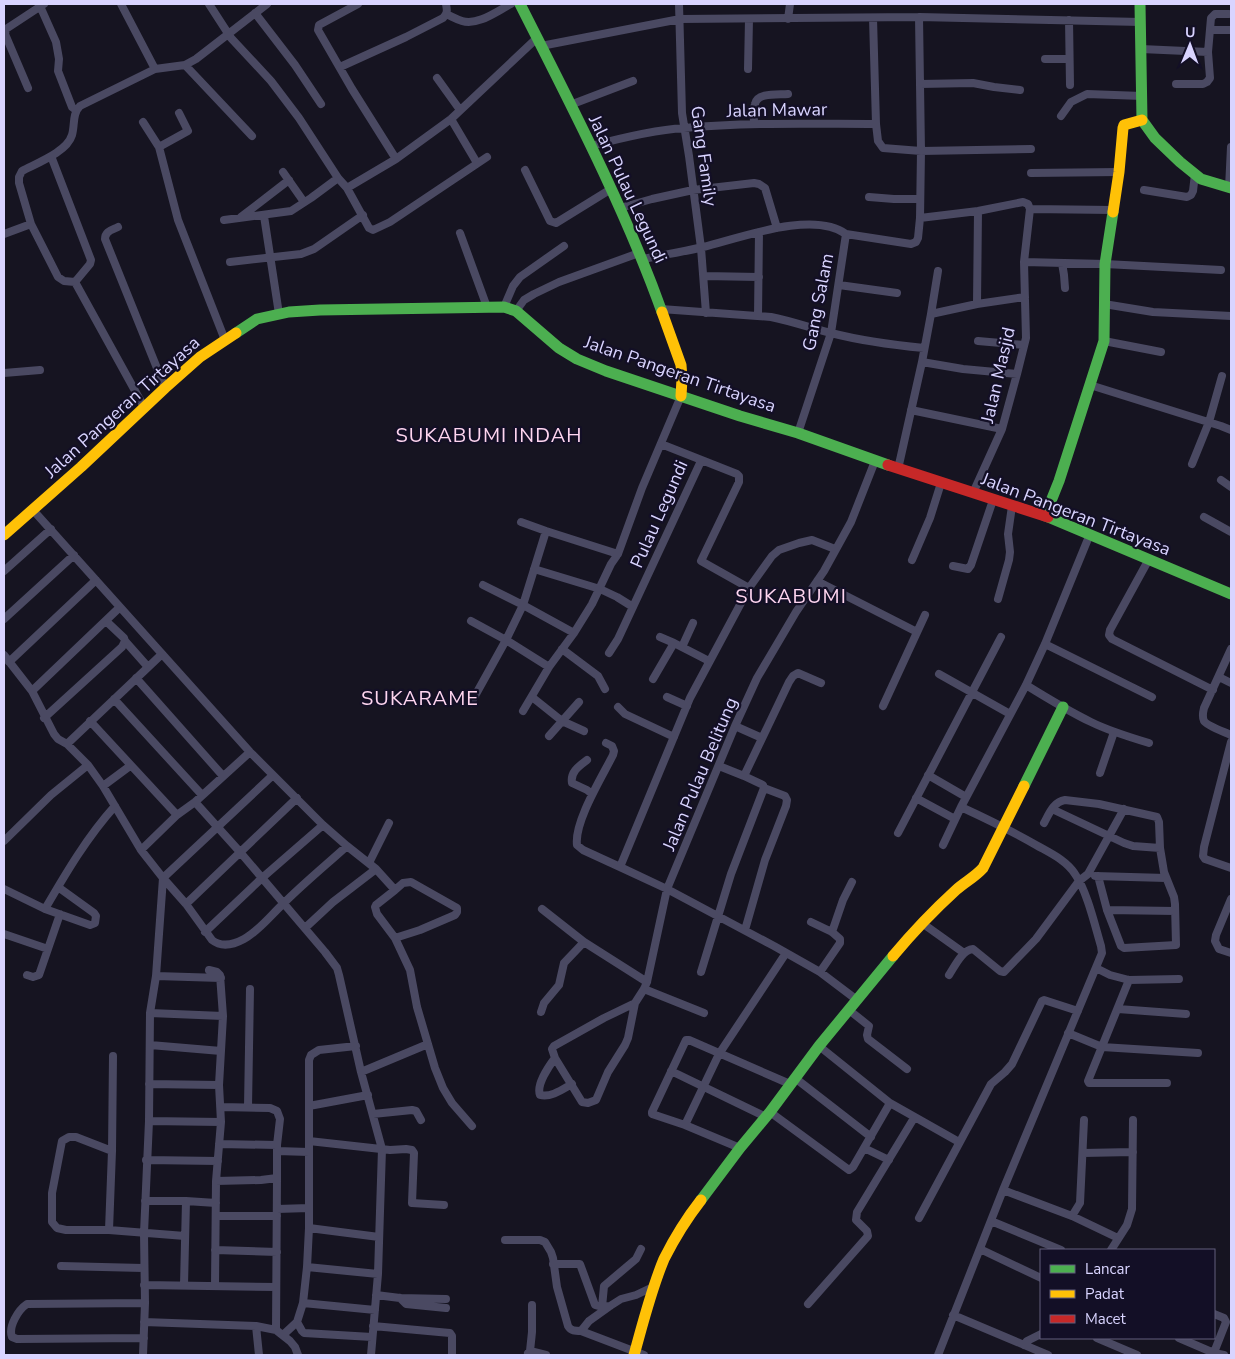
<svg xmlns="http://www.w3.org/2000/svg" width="1235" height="1359" viewBox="0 0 1235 1359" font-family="'Nunito Sans',sans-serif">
<rect width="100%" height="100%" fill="#161421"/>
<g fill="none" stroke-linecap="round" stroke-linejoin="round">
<!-- street -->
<path stroke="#4a4962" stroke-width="8" d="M121,4L155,69
M209,4L231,38L271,81L299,118L338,178L347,188L369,228L373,230L390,222L487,157
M358,4L319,25L318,30L352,89L396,159
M679,4L682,113L689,156L701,248L706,313
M40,6L56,42L59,59L58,71L72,107L76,110
M255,13L295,65L321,104
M446,14C451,16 456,19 462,21C478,26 497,11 511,4
M873,18L876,124L878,141L883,148L921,151L1031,149
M788,19L790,4
M1069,20L1070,85
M1210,30H1231
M541,46L680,19L919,17L1141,22
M1141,49L1208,52
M1045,59H1069
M185,65L252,136
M340,67L406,37L443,18C448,13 447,10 446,4
M748,69L749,19
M437,78L460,110
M920,84L973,83L994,87L1020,90
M1176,84H1203L1207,82L1210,78L1208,52L1211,18L1215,14H1229
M28,88L5,34L6,29L44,4
M570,105L633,81
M1061,116L1071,102L1087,94L1142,96
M451,119L477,163
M143,122L159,147L178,220L225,340
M754,124C754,118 753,110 755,104C757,92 779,95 788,94
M591,146C621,138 653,130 684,128C748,122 812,124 876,124
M159,147L188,131L179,113
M51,156L91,260L90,264L75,282
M525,170L550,221L556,223L611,189
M283,172L304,202
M1031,173L1119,172
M347,188L396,159L451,119L537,38
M1229,188L1231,147
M1144,190L1187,197L1191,195L1193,191L1195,174
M869,197L894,199H920
M620,208L652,199L693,190L754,183L759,184L765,188L777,228
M1030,209L1113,210
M264,216L279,314
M241,217L289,180
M920,218L978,211L1023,202L1028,204L1030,209L1024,262L1026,338L1017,374L1002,429L973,493
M224,220L291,211L311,198L338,178
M118,227C112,230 105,231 105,239L165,388
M460,233L487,307
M4,234L31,224
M642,259C663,255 683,252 703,247C740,238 813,210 846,234L911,244L916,242L918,238L920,218L921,151L919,17
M230,262L301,254L314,249L363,215
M1024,262L1105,264L1221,270
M1062,263L1064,275L1065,288
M704,276L759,277
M839,285L897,293
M977,304L978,211
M1104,304L1153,312L1231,316
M504,307L513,286L520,277L564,246
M661,309L771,317C791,321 811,328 831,333C862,341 893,345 924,348
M516,311L524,300L534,294L559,282L639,253
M931,314L938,271
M758,316L759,232
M978,341L1024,345
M1104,341L1161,352
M922,362L963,369L1017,374
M4,373L40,370
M1090,385L1221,426L1231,430
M144,407L75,282L64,281L58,277L31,224L19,183V177L22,171C37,163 67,152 72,135C75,125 72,114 80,106L155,69L185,65L196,59L267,4
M911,410L1002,429
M798,433L831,333L846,234
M661,444L737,474L739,476V482L701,561L749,588
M1192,464L1209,422L1222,376
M898,469L922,362L931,314L977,304L1025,297
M1221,480L1231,487
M33,510L250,752L323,825L347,846L376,869L395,890
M1204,517L1231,532
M521,522L546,531L618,554
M1149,559L1110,630L1109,635L1112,639L1213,690
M912,560L930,518L941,483
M953,566L968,569L971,565L993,500
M534,569L600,589L617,597L633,607
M4,571L51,529
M817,581L917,632
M483,585L523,605L574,633
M998,599L1009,560L1010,552L1008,534L1012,506
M4,619L74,555
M471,621L506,640L549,667
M660,637L674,643L709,661
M125,641L148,667
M1045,644L1152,697
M682,647L693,623
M562,649L598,676L605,689
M1231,649L1204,708C1203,712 1202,717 1204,721C1207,726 1225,732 1231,735
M609,653L618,639L701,461
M4,655L32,691L54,734L58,739L67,744L88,765L103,786L141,850L163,878L156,976L150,1013L149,1121L144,1233L145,1303L143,1355
M9,662L96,580
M939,674L1010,714
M1219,677L1231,683
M136,678L223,776
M653,679L674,643
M1026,685C1047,698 1068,711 1091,722C1109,731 1129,737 1149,743
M32,691L120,607
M532,697L562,721L584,731
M667,697L687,706
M114,699L202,795
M471,703L506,640L523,605L546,531
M883,706L925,615
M618,707L625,714L674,737
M523,711L549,667L574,633L592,604L611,564L618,554L642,488L681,396
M44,718L122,647L125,641L124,638L106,621
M90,721L177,815L195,802L250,752
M735,726L762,738
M549,736L579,702
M1231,742L1204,847L1203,856L1205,859L1231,868
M606,743L612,746L614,751L613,755C602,777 574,822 577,845L583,850L620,867L667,889L774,946L820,972L857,1000
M67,744L162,654
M587,760C579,766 570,772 572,783L587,790L592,794
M1100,773L1114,732
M273,775L163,878L186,904L212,940C222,948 233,945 244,939C259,931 271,915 284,903C304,883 326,865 347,846
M928,775L966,797
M744,776L789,682L793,676L798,673L821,683
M103,786L130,766
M916,798L955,819
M195,802L240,852L325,952L337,968L339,975L361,1072L382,1149L378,1274L371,1355
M1052,809L1124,843L1133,846L1160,848
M1044,823C1049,814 1053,802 1065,800L1099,804L1157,817L1159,822L1160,848L1164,872L1174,897L1175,904L1176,945L1124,948L1121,946L1107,910L1098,876
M898,833L1001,637
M4,841L51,795L88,765
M943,845L961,807L1026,685L1045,644L1090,534
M141,850L177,815
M369,863L389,823
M620,867L690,698L749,588L772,556L779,550L799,543L812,540L835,549
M1095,876L1166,878
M4,889L45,909L90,925L95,923L96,916L94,913L58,887
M1231,899L1216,935L1215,941L1219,949L1231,953
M186,904L297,798
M45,909C66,873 87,837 115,806
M542,909L584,942
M1107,910L1175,911
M811,922L832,932L840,939V943L820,972
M922,923L964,953
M305,928L333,902L376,869
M745,930L765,860L786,806L787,800L785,796L764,788
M205,932L262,878L323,825
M832,932L843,900L852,882
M4,934L48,949
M395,938L420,930L455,915L457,912V908L411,882L403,883L395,890L376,905L375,907L377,914L395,938L410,970L417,1007L435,1068L443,1088L452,1103L472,1126
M1096,968L1110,975L1129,980L1179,979
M209,970L217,972L220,975L223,1016L219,1085L221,1122L216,1181L215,1286
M701,972L731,874L764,788L763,785L744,776L719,766
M27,975L33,977L39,975L60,914
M949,975C955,966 962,950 973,949L1000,971L1004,972L1036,939L1079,881L1088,874L1124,809
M156,976L221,978
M1129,980L1088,1081L1089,1083H1167
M644,989L704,1013
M1118,1009L1186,1014
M849,1010L869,1026L867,1035L868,1039L907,1069
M541,1012L544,1003L559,985L564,963L584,942L647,982
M150,1013L223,1016
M1068,1033L1102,1047L1198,1053
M150,1045L221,1051
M819,1046L890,1103L959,1142
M555,1058L582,1102L588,1103L596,1100L608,1072L625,1045L628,1038L635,1003L644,989L647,982L667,889L735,726L757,678L796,612L824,571L851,522L875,461
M671,1071L766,1117
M361,1072L428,1044
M795,1078L871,1137
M149,1084L219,1085
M572,1084C563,1089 551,1098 540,1095C536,1085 549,1066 555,1058L552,1049L554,1046L604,1018L635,1003
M309,1106L368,1095
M248,1107L250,989
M770,1112L849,1170L853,1167L890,1103
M373,1114L412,1110L416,1111L421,1120
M149,1121L221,1122
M685,1125L652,1114V1112L686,1040H689L790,1084
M309,1141L390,1150L406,1149L412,1150L414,1153L412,1203L444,1205
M219,1144L277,1145L280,1119L277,1111L270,1108L221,1107
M277,1145V1178
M740,1148L685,1125L719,1054L786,953
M864,1148L889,1160
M112,1151L76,1137H69L62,1141L52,1193V1222L57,1228L66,1230H109L185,1236
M277,1151L309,1152
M1083,1153L1133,1152
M146,1160L218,1161
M216,1181L261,1180L277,1178L276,1330
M1003,1190L1072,1216L1118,1238
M145,1201H186L216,1203
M277,1209L309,1208
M216,1216H277
M1072,1216L1080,1203L1084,1120
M919,1218L991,1084L1005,1072L1012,1064L1042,1001L1044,1000L1078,1011
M991,1221L1061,1250
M309,1228L379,1237
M109,1230L112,1151L113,1056
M505,1240H540L545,1242L551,1252L553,1258L557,1287L568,1326C571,1331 575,1331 581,1331L644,1355
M980,1249L1041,1278
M215,1250L277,1252
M1111,1250L1127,1225L1132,1209L1133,1120
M553,1264H580L595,1305L602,1307L610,1306
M61,1266L143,1268
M307,1267L378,1274
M144,1285L276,1287
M184,1285L186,1201
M376,1295L400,1298L446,1299
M400,1298L406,1304L446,1308
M303,1303L375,1310
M808,1304L868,1236L867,1231L856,1220L857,1212L914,1118
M602,1307L604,1286L636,1259L641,1249
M953,1315L1048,1355
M144,1322L256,1326L276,1330L290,1341L295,1347L298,1355
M297,1322L302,1331L304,1333L372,1337
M256,1326L259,1355
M373,1326L450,1333L452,1336V1355
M581,1331L589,1321L610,1306L621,1299L636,1295L655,1286
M283,1335L297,1322L303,1303L307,1267L309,1228V1060L311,1055L319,1050L356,1046
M144,1338L17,1339L12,1337C8,1327 18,1310 27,1304L145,1303
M1097,1338L1137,1355
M1179,1338L1214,1353L1224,1355
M1024,1345L1027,1341L1041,1334
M530,1351L532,1332V1305
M528,1353L530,1351L546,1355
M938,1355L1003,1190L1102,953L1101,946C1095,926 1087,891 1075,874C1066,860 1050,853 1036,845C1012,831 987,819 961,807
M1213,1355L1226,1322L1224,1318L1214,1314"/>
<!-- fast -->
<path stroke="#4caf50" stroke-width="11" d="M520,4C571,105 624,206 662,312
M1140,4L1142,120L1155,138L1180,162L1201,179L1231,188
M236,333L257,319L289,312L320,310L504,307L516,311L559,348L577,359L606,371L740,416L798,433L888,465
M1045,516L1059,481L1104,341L1105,264L1113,212
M1048,517L1231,594
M1024,786L1063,707
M701,1200L740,1148L770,1112L819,1046L893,956"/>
<!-- slow -->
<path stroke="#ffc107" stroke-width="11" d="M1113,212L1119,172L1123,128L1124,125L1142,120
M662,312L681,365L682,379L681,396
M4,535L81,467L165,388L200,357L236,333
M893,956C913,932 933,911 956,890C965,882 975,877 983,868L1024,786
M634,1355C643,1323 651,1290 664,1259C674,1239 687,1218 701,1200"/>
<!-- jam -->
<path stroke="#c62828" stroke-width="11" d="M888,465L1048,517"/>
</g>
<g text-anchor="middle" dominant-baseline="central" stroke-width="4.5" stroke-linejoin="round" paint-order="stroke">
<!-- street labels -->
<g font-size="18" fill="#d9d4ff" stroke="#130f26">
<text transform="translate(777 110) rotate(-1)">Jalan Mawar</text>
<text transform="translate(704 156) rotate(82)">Gang Family</text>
<text transform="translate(628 189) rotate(65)">Jalan Pulau Legundi</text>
<text transform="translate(818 302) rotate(-79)">Gang Salam</text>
<text transform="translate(680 374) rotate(19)">Jalan Pangeran Tirtayasa</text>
<text transform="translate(998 375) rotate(-77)">Jalan Masjid</text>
<text transform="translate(122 407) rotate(-42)">Jalan Pangeran Tirtayasa</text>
<text transform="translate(659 514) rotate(-66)">Pulau Legundi</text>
<text transform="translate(1076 514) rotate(21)">Jalan Pangeran Tirtayasa</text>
<text transform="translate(700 774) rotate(-67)">Jalan Pulau Belitung</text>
</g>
<!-- quarter labels -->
<g font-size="20" letter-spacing="1" fill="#ffd6f0" stroke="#130f26">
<text x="489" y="435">SUKABUMI INDAH</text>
<text x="791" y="596">SUKABUMI</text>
<text x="420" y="698">SUKARAME</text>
</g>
</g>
<!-- border -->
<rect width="1235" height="1359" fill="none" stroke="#d9d4ff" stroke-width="10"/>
<!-- legend -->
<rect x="1040" y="1249" width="175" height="90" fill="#130f26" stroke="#625e7d"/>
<rect x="1050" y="1265" width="25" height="8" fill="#4caf50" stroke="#625e7d"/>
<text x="1085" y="1274" font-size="15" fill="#d9d4ff">Lancar</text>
<rect x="1050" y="1290" width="25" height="8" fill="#ffc107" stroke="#625e7d"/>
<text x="1085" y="1299" font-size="15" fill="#d9d4ff">Padat</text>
<rect x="1050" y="1315" width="25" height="8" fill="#c62828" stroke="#625e7d"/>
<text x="1085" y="1324" font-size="15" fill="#d9d4ff">Macet</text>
<!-- north arrow -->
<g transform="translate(1190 45) rotate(1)" stroke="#130f26" stroke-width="4" paint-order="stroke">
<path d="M0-4L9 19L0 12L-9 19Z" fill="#d9d4ff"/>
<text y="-8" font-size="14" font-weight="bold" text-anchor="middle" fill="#d9d4ff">U</text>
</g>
</svg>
